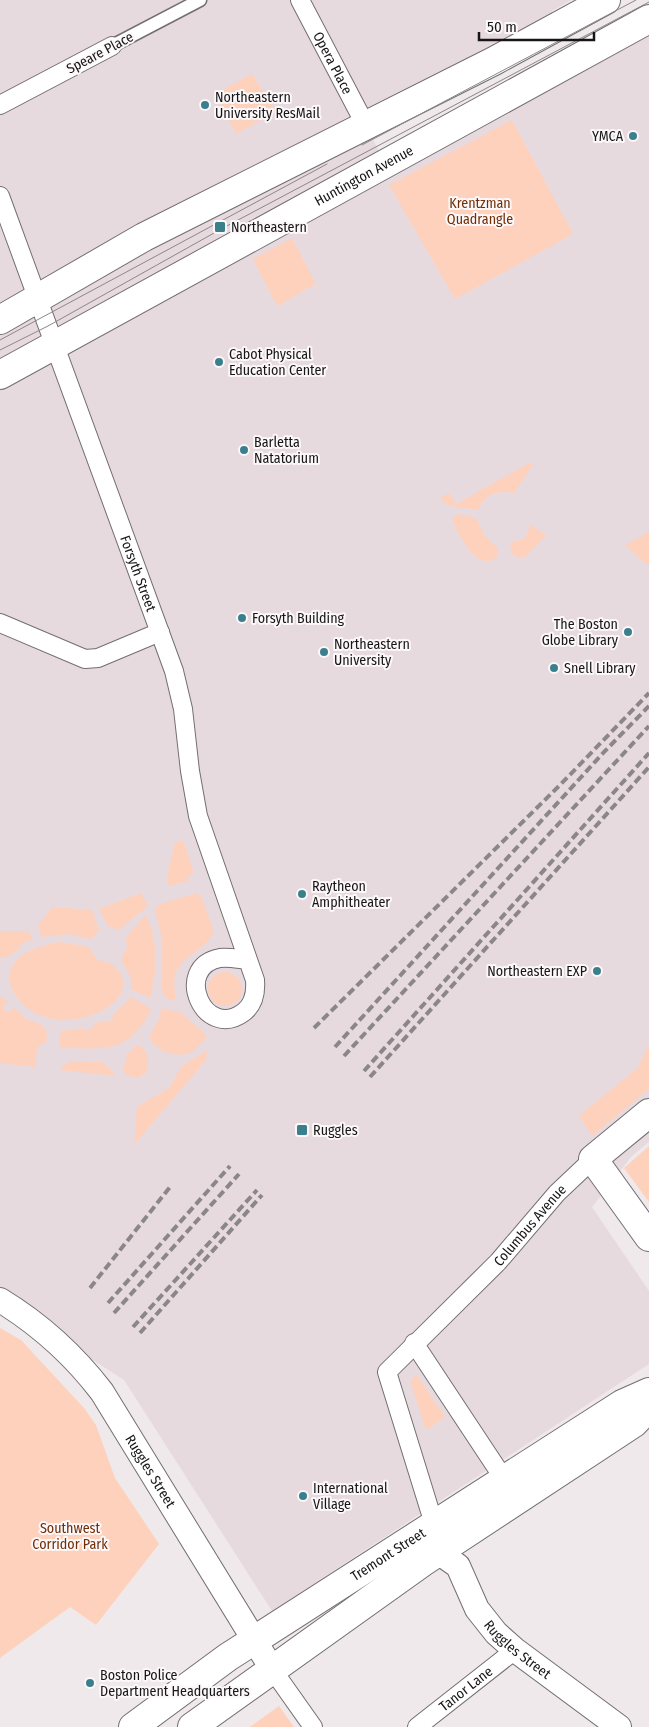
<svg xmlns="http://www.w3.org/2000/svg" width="649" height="1727" viewBox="0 0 649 1727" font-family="'Fira Sans Condensed',sans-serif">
<rect width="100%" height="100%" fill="#efe9ec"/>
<!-- built -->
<path fill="#e7dadf" d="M0,0H571L552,11L560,25L366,126L385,163L649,19V1142L632,1156L592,1207L649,1291V1364L272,1611L124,1380L0,1301Z"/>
<!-- green -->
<path fill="#fed1bc" d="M252,74L276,112L236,134L215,94Z
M512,120L573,234L455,299L389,185Z
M292,238L316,284L277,306L253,259Z
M531,462L533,465L514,493C499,489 484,495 478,510L451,506L443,502L441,497L449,493L456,504Z
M458,514L477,519L484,535L498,549L497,557C477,574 458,534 452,519Z
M531,525L546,535L525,557H518L512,554L510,547L511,543L525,538Z
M649,532V563L646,564L625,545Z
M183,840L194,873L189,875L188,881L169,886L167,877L175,843Z
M141,893L148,906L119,930L108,926L99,909Z
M197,893L202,898L214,931C202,959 166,953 176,999L170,1001L163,994L161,988L162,939L155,910L160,904Z
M52,907L92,910L99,930L91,939L69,934L42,937L38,926Z
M145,915C159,937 157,974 150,998L131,989V978L121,960L127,946L126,938Z
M0,931H29L33,939L20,944L21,947L9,956L0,958Z
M60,942L89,947L97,959C103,963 110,962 114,966C154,1003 50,1050 15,994C10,987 8,977 11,969C19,951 43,945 60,942Z
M208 989a17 17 0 1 1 34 0a17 17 0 1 1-34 0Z
M0,997L8,1001L3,1007L5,1011L9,1012L15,1008L29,1022L31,1020L46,1028L47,1041L37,1047L35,1067L0,1063Z
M131,997L151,1009C130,1053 106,1049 62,1048L59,1045L61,1031L84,1028L86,1031L94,1027L93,1025L104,1020L105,1023L113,1019L112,1016Z
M161,1008L180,1012L207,1036C203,1041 198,1048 193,1051C179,1060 155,1051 149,1037L160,1017Z
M138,1045C149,1050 150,1064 145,1074L137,1078L125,1074L123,1068L128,1053Z
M649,1047V1089L592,1136L579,1116L639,1067L644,1053Z
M207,1050L206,1060L134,1145L137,1107L169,1088L181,1067Z
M70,1061L103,1062L116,1076L59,1070Z
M649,1146V1202L624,1168Z
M0,1328L21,1340L84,1408L96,1425L115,1478L159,1544L96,1625L70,1607L0,1658Z
M417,1375L445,1417L426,1430L410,1380Z
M279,1706L294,1727H250Z"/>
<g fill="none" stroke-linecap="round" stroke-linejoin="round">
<defs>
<path id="pedestrian" d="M112,46L200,0"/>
<g id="minor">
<path id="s1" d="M300,0L366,126"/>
<path d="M0,105L112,46"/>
<path id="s2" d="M0,196L174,671L183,709L190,771L198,816L255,980C256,992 254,1004 244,1012C204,1042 172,967 220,958C229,957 238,959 247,960"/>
<path d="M0,623L85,659L98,658L160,632"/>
<path d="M414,1343L504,1479"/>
<path id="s3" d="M434,1524L387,1372L498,1262L557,1193L593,1159"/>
<path d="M272,1669L313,1727"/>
<path id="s4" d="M417,1727L515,1650"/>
</g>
<g id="secondary">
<path id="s5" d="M0,1300C41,1325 73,1354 102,1392L272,1669"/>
<path id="s6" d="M438,1552L458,1566L477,1609L496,1633L515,1650L619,1727"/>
</g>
<g id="primary">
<path d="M0,320L144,237L494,61L606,0"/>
<path id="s7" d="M0,375L649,19"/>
<path d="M649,1113L593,1159L649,1237"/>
<path id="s8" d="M133,1727L228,1657L622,1404L649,1392"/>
<path d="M192,1727L423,1562L634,1423L649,1407"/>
</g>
</defs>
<!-- pedestrian casing -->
<use href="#pedestrian" stroke="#736e70" stroke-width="15"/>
<!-- minor casing -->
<use href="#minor" stroke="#736e70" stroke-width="20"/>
<!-- secondary casing -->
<use href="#secondary" stroke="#736e70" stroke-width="26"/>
<!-- primary casing -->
<use href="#primary" stroke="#736e70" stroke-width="30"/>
<!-- pedestrian -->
<use href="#pedestrian" stroke="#fff" stroke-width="12"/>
<!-- minor -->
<use href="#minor" stroke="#fff" stroke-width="18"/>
<!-- secondary -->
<use href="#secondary" stroke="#fff" stroke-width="24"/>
<!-- primary -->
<use href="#primary" stroke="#fff" stroke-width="28"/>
<!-- tram -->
<path stroke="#8b8789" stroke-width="1" d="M362,145L636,0
M0,340L327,164
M0,350L48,326L223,228L649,2"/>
<!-- rail -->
<path stroke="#8b8789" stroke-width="4" stroke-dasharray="8 4" stroke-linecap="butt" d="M314,1028L560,785L649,693
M335,1047L604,752L649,706
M344,1056L649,726
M364,1071L649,753
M370,1077L649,767
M90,1288L170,1187
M108,1303L230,1166
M114,1313L239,1174
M133,1327L257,1190
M140,1333L262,1195"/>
</g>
<!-- markers -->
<g fill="#3a808c" stroke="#fcf7f9" stroke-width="2">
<circle cx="205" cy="105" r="5"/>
<circle cx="633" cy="136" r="5"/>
<rect x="214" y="221" width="12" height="12" rx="2.5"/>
<circle cx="219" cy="362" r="5"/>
<circle cx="244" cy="450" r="5"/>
<circle cx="242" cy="618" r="5"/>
<circle cx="628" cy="632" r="5"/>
<circle cx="324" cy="652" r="5"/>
<circle cx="554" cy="668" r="5"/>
<circle cx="302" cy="894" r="5"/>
<circle cx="597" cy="971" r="5"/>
<rect x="296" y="1124" width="12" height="12" rx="2.5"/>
<circle cx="303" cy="1496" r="5"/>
<circle cx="90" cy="1683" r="5"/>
</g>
<g text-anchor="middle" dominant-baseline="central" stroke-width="4" stroke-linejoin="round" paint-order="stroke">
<!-- street labels -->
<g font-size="14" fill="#171516" stroke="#fcf7f9">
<text transform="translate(100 53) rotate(-28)">Speare Place</text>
<text stroke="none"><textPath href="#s1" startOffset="71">Opera Place</textPath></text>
<text stroke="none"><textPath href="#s7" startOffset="415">Huntington Avenue</textPath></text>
<text stroke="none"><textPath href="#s2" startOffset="402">Forsyth Street</textPath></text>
<text stroke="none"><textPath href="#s3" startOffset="364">Columbus Avenue</textPath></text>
<text stroke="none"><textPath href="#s5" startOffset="231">Ruggles Street</textPath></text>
<text stroke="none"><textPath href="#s8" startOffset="308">Tremont Street</textPath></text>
<text stroke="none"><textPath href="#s6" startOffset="129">Ruggles Street</textPath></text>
<text stroke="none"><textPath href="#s4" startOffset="62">Tanor Lane</textPath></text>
</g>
<!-- poi labels -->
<g font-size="14" fill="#171516" stroke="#fcf7f9" text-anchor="start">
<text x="215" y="97">Northeastern<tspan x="215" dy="16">University ResMail</tspan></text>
<text x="623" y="136" text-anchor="end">YMCA</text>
<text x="231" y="227">Northeastern</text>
<text x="229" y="354">Cabot Physical<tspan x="229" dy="16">Education Center</tspan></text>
<text x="254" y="442">Barletta<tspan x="254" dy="16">Natatorium</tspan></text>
<text x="252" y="618">Forsyth Building</text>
<text x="618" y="624" text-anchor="end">The Boston<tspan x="618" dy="16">Globe Library</tspan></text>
<text x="334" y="644">Northeastern<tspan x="334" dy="16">University</tspan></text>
<text x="564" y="668">Snell Library</text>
<text x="312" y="886">Raytheon<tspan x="312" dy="16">Amphitheater</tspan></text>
<text x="587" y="971" text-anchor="end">Northeastern EXP</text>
<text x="313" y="1130">Ruggles</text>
<text x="313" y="1488">International<tspan x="313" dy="16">Village</tspan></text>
<text x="100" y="1675">Boston Police<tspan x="100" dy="16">Department Headquarters</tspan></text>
</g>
<!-- park labels -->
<g font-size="14" fill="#712e05" stroke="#fcf7f9">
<text x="480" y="203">Krentzman<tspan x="480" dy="16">Quadrangle</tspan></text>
<text x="70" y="1528">Southwest<tspan x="70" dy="16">Corridor Park</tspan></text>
</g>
</g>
<!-- scale -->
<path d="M479 32v8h115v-8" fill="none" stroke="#171516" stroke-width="2.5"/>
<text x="487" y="32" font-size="15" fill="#171516" stroke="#fcf7f9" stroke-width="4" paint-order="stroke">50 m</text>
</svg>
